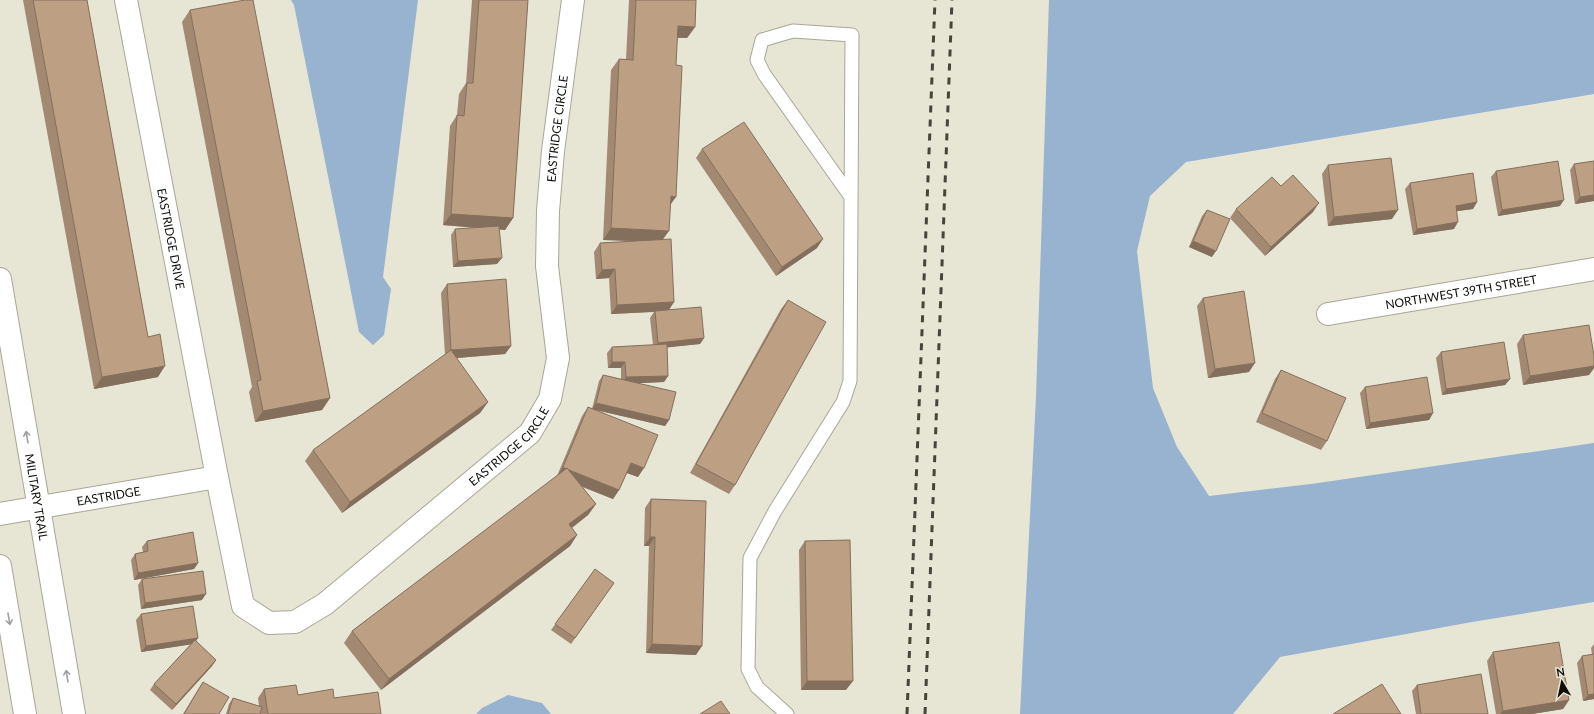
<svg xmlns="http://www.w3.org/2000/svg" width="1594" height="714" viewBox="0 0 1594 714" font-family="Lato,sans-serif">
<rect width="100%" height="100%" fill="#e7e5d4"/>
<!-- water -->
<path fill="#97b3d0" d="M291,0H418L383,277L391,289L384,335L373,345L359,332L294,5Z
M1049,0H1594V94L1186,162L1150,196L1137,251L1153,388L1177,447L1209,496L1311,484L1594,443V602L1472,622L1280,657L1233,714H1020L1036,397Z
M508,695L542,703L551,714H476L482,708Z"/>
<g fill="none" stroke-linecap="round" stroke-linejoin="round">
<defs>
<path id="lane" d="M787,714L757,687L748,669L750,558L775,511L843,402L850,381L852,35L793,31L762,40L757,60L764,74L851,197"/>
<g id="street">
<path id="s1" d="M126,0L217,477L243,606L269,623L295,622L325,604L530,433L550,399L558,358L547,266L548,211L553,151L573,0"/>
<path id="s2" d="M1328,314L1594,269"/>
<path id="s3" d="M0,514L217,477"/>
</g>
<g id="secondary">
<path id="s4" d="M0,279L74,714"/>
<path d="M0,566L25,714"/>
</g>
</defs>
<!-- lane casing -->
<use href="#lane" stroke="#a9a696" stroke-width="15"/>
<!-- street casing -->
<use href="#street" stroke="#a9a696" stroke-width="24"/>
<!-- secondary casing -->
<use href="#secondary" stroke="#a9a696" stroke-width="24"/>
<!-- lane -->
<use href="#lane" stroke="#fff" stroke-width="13"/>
<!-- street -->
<use href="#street" stroke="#fff" stroke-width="22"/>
<!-- secondary -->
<use href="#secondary" stroke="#fff" stroke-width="22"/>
<!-- rail -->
<path stroke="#46453c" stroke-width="3" stroke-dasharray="7 7" stroke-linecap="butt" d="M907,714L935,0
M925,714L952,0"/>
</g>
<!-- wall -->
<path fill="#a38972" d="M23,0H87L148,337L158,377L94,389Z
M472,0H528L513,218L505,230L500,229L497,264L453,267L451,235L455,229L476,228L443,225L450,126L457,115L459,94L466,83Z
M629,0H696L695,27L687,38H677L670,204L663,239L674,302L669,310L704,338L700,344L667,347L668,376L664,382L636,383L669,420L665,426L595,410L638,477L627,473L619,490L613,499L582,487L596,504L588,515L572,528L577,535L570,546L381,690L344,643L352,631L557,476L582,416L588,407L592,409L599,381L603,375L621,379V368H608L607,353L612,347L653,345L650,318L654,312L611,314L609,278L596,279L594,252L600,243L635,241L603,240L611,70L619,59H626Z
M190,10L330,398L322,410L255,422L249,392L252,387L182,22Z
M702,149L817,248L776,276L696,158Z
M1594,161V201L1575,204L1570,170L1574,164Z
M1328,165L1392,219L1328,226L1322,174Z
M1496,171L1560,206L1498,216L1491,177Z
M1410,183L1477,202L1473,209L1457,211L1454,229L1413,235L1405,189Z
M1281,186L1313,212L1265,256L1230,218L1236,209Z
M1207,210L1212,257L1189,247L1202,216Z
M447,284L511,346L505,354L456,358L488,402L480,413L342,513L305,461L313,450L445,355L441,293Z
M1203,298L1249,372L1208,378L1197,306Z
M788,300L735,485L729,494L690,473L781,309Z
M1523,335L1594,356V368L1589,375L1523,385L1517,344Z
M1441,352L1510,379L1505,385L1442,395L1436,358Z
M1281,370L1327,441L1321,450L1256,422L1275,379Z
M1365,387L1433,413L1429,420L1366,429L1360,393Z
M651,499L696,655L646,653L649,546H644L645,508Z
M147,541L198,563L194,569L134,580L131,560L135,554L143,552L142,547Z
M805,541L846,690H801L799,550Z
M595,569L614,583L571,644L551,630Z
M142,579L202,600L141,609L138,585Z
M141,614L198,638L196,641L216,660L212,666L172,710L150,690L154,684L191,644L141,652L136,620Z
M1594,644V699L1583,701L1577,663L1582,656L1592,655L1591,648Z
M1493,652L1569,700L1563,709L1532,714H1496L1487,661Z
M203,682L219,714H183L199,688Z
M1417,685L1488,714H1416L1412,691Z
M264,689L298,695L334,698L381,714H260V713V714H226L229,704L233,698L259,706L258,698Z"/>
<!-- shaded-wall -->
<path fill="#846f5c" d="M678,26L695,27L687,38L670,37Z
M1594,195V201L1575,204L1580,197Z
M671,196L676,197L668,208Z
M1564,200L1560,206L1498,216L1502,210Z
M1477,202L1473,209L1451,212L1456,206Z
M1319,203L1313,212L1265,256L1271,247Z
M1398,210L1392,219L1328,226L1334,217Z
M451,214L513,218L505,230L443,225Z
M1458,222L1454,229L1413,235L1417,229Z
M611,228L669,231L661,242L603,240Z
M823,239L817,248L776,276L782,267Z
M1193,241L1216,251L1212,257L1189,247Z
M502,258L497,264L453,267L458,261Z
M615,269L609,278L596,279L602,270Z
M674,302L668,311L611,314L617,305Z
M704,338L700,344L653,349L658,343Z
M511,346L505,354L445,359L451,350Z
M612,362H625L621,368H608Z
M1255,363L1249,372L1208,378L1215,369Z
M165,366L158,377L94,389L102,377Z
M1594,366V368L1589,375L1523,385L1530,376Z
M668,376L664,382L621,384L626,377Z
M1510,379L1505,385L1442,395L1446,389Z
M330,398L322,410L255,422L263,411Z
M488,402L480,413L342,513L350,502Z
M596,403L669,420L665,426L592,409Z
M1433,413L1429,420L1366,429L1370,423Z
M631,463L644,468L638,477L624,472Z
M563,467L619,490L613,499L557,476Z
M596,504L588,515L561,536L569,524Z
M577,535L570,546L381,690L389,679Z
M650,537H655L649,546H644Z
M198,563L194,569L134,580L138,573Z
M206,594L202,600L141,609L145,603Z
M198,638L194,644L141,652L146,646Z
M652,644L702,646L696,655L646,653Z
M216,660L212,666L172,710L176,704Z
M807,681H853L846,690H801Z
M1594,694V699L1583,701L1588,695Z
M1569,700L1563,709L1532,714H1500L1503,711Z"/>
<!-- building -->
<path fill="#bd9f84" stroke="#846f5c" d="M33,0H87L148,337L160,334L165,366L102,377Z
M245,0H253L330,398L263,411L257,381L261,380L190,10Z
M479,0H528L513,218L451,214L457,115L464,116L467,83H473Z
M636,0H696L695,27L678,26L676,65L682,66L676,197L671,196L669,231L611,228L619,59L633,60Z
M744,122L823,239L782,267L702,149Z
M1391,158L1398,210L1334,217L1328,165Z
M1558,161L1564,200L1502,210L1496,171Z
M1594,161V195L1580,197L1574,164Z
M1473,173L1477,202L1456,206L1458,222L1417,229L1410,183Z
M1293,175L1319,203L1271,247L1236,209L1272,177L1281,186Z
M1207,210L1230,219L1216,251L1193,241Z
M499,226L502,258L458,261L455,229Z
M671,239L674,302L617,305L615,269L602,270L600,243Z
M506,279L511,346L451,350L447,284Z
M1244,291L1255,363L1215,369L1203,298Z
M788,300L826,322L735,485L696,464Z
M701,307L704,338L658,343L655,311Z
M1589,325L1594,356V366L1530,376L1523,335Z
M1504,342L1510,379L1446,389L1441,352Z
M667,344L668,376L626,377L625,362H612V347Z
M451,350L488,402L350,502L313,450Z
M1281,370L1346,398L1327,441L1262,413Z
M603,375L676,392L669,420L596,403Z
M1427,377L1433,413L1370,423L1365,387Z
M588,407L658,435L644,468L631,463L619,490L569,470L567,468L566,469L563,467Z
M567,468L596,504L569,524L577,535L389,679L352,631Z
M651,499L706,501L702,646L652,644L655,537H650Z
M193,532L198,563L138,573L135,554L148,551L147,541Z
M850,540L853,681H807L805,541Z
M595,569L614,583L575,638L555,624Z
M203,571L206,594L145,603L142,579Z
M193,606L198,638L146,646L141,614Z
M195,640L216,660L176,704L154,684Z
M1559,642L1569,700L1503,711L1493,652Z
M1594,654V694L1588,695L1582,656Z
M1481,674L1488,714H1421L1417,685Z
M203,682L229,697L219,714H184Z
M1382,684L1401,714H1333Z
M296,685L298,695L333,689L334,698L378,692L381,714H268L264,689Z
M233,698L262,707L260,714H228Z
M721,701L730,714H700Z"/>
<!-- one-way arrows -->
<defs><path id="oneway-shaft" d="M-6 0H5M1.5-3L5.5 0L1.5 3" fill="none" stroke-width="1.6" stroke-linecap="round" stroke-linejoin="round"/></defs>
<g stroke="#9f9f9d">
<use href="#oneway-shaft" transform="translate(27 437) rotate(-100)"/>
<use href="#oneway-shaft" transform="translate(9 619) rotate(80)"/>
<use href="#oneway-shaft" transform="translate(67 676) rotate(-99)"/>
</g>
<g text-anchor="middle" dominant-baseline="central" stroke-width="3" stroke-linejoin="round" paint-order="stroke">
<!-- street labels -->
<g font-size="12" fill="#0f0e09" stroke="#e7e5d4">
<text stroke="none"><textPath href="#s1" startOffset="1288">EASTRIDGE CIRCLE</textPath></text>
<text stroke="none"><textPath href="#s1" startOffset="243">EASTRIDGE DRIVE</textPath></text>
<text stroke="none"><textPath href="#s2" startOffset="135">NORTHWEST 39TH STREET</textPath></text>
<text stroke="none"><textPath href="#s1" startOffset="952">EASTRIDGE CIRCLE</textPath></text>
<text stroke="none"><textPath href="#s3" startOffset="110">EASTRIDGE</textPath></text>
<text stroke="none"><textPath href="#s4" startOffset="221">MILITARY TRAIL</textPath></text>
</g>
</g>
<!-- north arrow -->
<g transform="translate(1562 682) rotate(351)" stroke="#e7e5d4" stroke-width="3" paint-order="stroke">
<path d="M0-3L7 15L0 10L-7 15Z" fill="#0f0e09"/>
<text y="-6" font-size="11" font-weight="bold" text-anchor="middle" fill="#0f0e09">N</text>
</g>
</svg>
